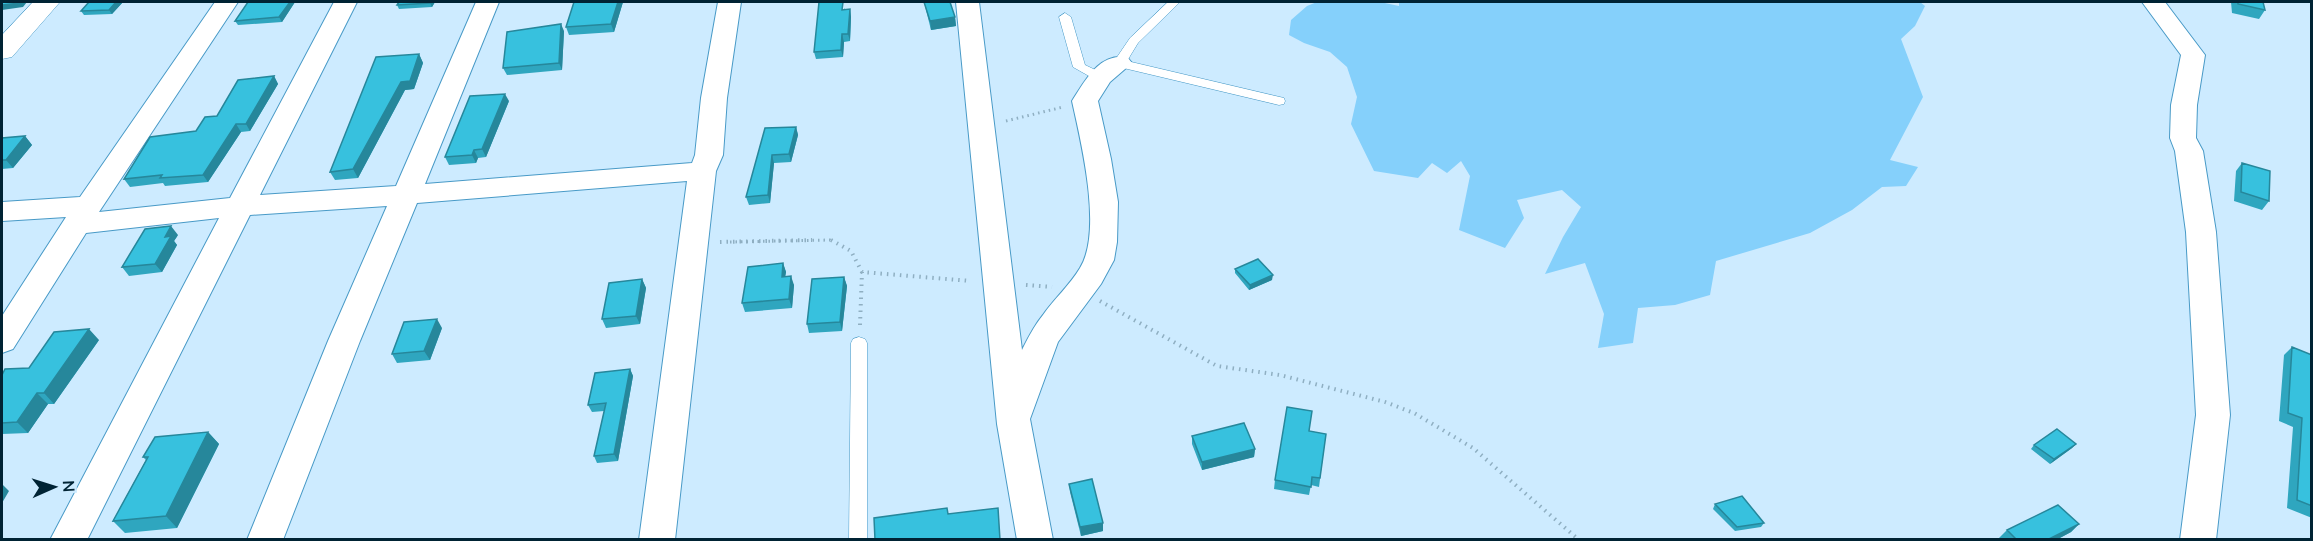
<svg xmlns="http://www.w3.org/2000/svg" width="2313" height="541" viewBox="0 0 2313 541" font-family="'Nunito Sans',sans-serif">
<rect width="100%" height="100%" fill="#cdebff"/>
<!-- water -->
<path fill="#85d0fb" d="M1317,2H1380L1399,6V2H1920L1925,6L1915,26L1901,39L1923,97L1890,160L1918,167L1906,186L1882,187L1852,210L1810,233L1716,261L1710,295L1675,305L1638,308L1633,343L1598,348L1604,314L1585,263L1545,274L1563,237L1581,207L1562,190L1517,200L1524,218L1505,248L1459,230L1470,176L1461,161L1447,173L1432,163L1418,178L1374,171L1351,124L1357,97L1347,67L1330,52L1304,43L1289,35L1291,20L1307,6Z"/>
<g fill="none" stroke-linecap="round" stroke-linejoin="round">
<defs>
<path id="service" d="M1168,2H1180L1138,43L1127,61L1284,98L1285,101L1284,104L1279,105L1115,66L1113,63L1130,38Z
M1065,13L1071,17L1085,65L1104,74L1106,77L1104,80H1096L1073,67L1059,17Z
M859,337L865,339L867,343V540H849L851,343L853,339Z"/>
<path id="minor" d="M215,2H238L99,212L230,198L334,2H357L260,195L396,186L476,2H499L425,184L692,163L695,155L701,98L718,2H741L727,98L723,155L716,171L675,540H639L687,181L417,203L360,341L283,540H247L328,341L387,206L250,215L87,540H50L219,218L86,233L13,349L2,353V316L66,217L2,221V202L80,197Z
M956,2H979L1022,350C1028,338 1034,326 1043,315C1054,299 1070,285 1080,268C1103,231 1081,142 1072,101C1085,81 1100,51 1128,58L1132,63L1110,82L1098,101L1111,159L1118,202L1117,242L1114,260L1101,284L1058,342L1030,419L1053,540H1017L997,424Z
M2142,2H2165L2205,55L2197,105L2196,138L2203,151L2216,232L2230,415L2216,540H2180L2196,415L2186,232L2175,151L2170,138L2171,105L2181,55Z"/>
<path id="tertiary" d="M33,2H60L12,57L2,59V35Z"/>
</defs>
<!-- service casing -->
<use href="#service" stroke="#489ac7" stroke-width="1"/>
<!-- minor casing -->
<use href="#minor" stroke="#489ac7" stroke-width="2"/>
<!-- tertiary casing -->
<use href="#tertiary" stroke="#489ac7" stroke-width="1"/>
<!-- path-far1 -->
<path stroke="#8fafc2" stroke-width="3" stroke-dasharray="1.5 4" stroke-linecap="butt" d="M1006,121L1063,107
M730,242L830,240L833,242"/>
<!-- path -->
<path stroke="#8fafc2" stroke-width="4" stroke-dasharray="1.5 5" stroke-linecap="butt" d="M831,240L851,251L862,272L971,281
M720,242L812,240
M1026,285L1052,287
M1100,301L1217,366L1280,375L1385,402L1414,413L1473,448L1579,540
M860,325L862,272"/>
<!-- service -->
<use href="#service" fill="#fff" fill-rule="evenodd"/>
<!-- minor -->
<use href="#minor" fill="#fff" fill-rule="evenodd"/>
<!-- tertiary -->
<use href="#tertiary" fill="#fff" fill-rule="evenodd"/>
</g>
<!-- wall -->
<path fill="#2fa6bf" d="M123,2L112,14L84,15L81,11Z
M248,2H295L282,22L238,25L235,21Z
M435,2L432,7L399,9L397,5Z
M623,2L614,32L569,35L566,27Z
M924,2L955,17L956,26L931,30Z
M2231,2H2263L2265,10L2259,19L2232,13Z
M845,8V10L850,9L851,17L850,41L844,42L843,57L816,59L814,52Z
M564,31L562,70L507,75L503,68Z
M419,54L423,63L414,89L405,90L358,178L335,180L330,172Z
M274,76L278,84L250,131L241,132L208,182L165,186L163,183L130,187L124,179L196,131Z
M509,101L486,157L478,158L476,163L449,165L445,157Z
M796,127L798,135L791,162L774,163L770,203L749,205L746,197L765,128Z
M25,136L32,145L13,168L2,169V138Z
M2242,163L2269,201L2262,210L2234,201L2236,171Z
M178,235L174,241L177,245L162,272L129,276L122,267Z
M783,263L786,272L785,276L794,285L792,308L745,312L742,303Z
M1235,269L1272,280L1249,290L1235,273Z
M844,277L847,286L842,331L809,333L807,324Z
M642,279L646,288L640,324L606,328L602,319Z
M442,328L430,360L397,363L392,354Z
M99,340L54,404H48L28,433L2,434V375L29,368Z
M2292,347L2312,355V518L2287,508L2293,427L2279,421L2284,355Z
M630,369L633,376L618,461L597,463L594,456L604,411L592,412L588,405Z
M1309,431L1326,434L1319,487L1311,485L1309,495L1274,489L1275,480Z
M208,432L219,444L177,528L125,533L113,521L146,460L143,457Z
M1192,436L1255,449L1254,457L1202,470L1192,444Z
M2076,444L2072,448L2050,464L2031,449L2034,445Z
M1069,484L1103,523V531L1081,536L1070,492Z
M1715,504L1764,523L1761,527L1735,531L1713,509Z
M2079,524L2071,532L2056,540H2001L1999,538L2007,530Z"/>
<!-- shaded-wall -->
<path fill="#26879b" d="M21,2H27L23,7L2,10V5Z
M116,2H123L112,14L109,10Z
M290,2H295L282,22L279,17Z
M430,2H435L432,7L430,3Z
M618,2H623L614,32L611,24Z
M850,9L851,17L850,41L848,34Z
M955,17L956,26L931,30L930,21Z
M561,24L564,31L562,70L559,63Z
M842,34L844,42L843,57L841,50Z
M419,54L423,63L414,89L405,90L358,178L353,169L401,82Z
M274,76L278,84L250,131L246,124Z
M505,94L509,101L486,157L482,149Z
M236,124L241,132L208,182L203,175Z
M796,127L798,135L791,162L789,154Z
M25,136L32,145L13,168L6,160Z
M474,150L478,158L476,163L472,155Z
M772,155L774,163L770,203L768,195Z
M171,226L178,235L174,241L177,245L162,272L155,264L165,237Z
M783,263L786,272L784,285L782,277Z
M1273,275L1272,280L1249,290L1250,285Z
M791,276L794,285L792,308L789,299Z
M844,277L847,286L842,331L840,322Z
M642,279L646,288L640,324L636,316Z
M437,319L442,328L430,360L424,351Z
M89,329L99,340L54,404L44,393Z
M630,369L633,376L618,461L614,454Z
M37,393L48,404L28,433L17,422Z
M208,432L219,444L177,528L166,516Z
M2076,444L2072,448L2050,464L2054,459Z
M1255,449L1254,457L1202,470V462Z
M2,484L9,491L2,503Z
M1103,523V531L1081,536L1080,527Z
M2079,524L2071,532L2056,540H2047Z"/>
<!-- building -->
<path fill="#37c1de" stroke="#26879b" stroke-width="1.5" d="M2,2H21L20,3L2,5Z
M89,2H116L109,10L81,11Z
M248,2H290L279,17L235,21Z
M399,2H430V3L397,5Z
M574,2H618L611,24L566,27Z
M819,2H843L842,10L850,9L848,34H842L841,50L814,52Z
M924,2H950L955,17L930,21Z
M2238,2H2263L2265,10L2238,4Z
M561,24L559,63L503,68L507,32Z
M419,54L410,81L401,82L353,169L330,172L376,57Z
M274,76L246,124H236L203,175L160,178L162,175L124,179L150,137L196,131L205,117L217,116L238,80Z
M505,94L482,149L474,150L472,155L445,157L470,96Z
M796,127L789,154L772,155L768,195L746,197L765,128Z
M25,136L6,160H2V138Z
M2242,163L2270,171L2269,201L2241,192Z
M171,226L165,237L171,236L155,264L122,267L145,229Z
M1258,259L1273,275L1250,285L1235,269Z
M783,263L782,277L791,276L789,299L742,303L748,267Z
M844,277L840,322L807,324L812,279Z
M642,279L636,316L602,319L609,283Z
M437,319L424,351L392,354L404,322Z
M89,329L44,393H37L17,422L2,423V375L5,369L29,368L54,332Z
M2292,347L2312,355V506L2297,500L2302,418L2288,413Z
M630,369L614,454L594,456L606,403L588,405L595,373Z
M1287,407L1312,411L1309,431L1326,434L1320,478L1312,477L1311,487L1275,480Z
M1244,423L1255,449L1202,462L1192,436Z
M2057,429L2076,444L2054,459L2034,445Z
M208,432L166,516L113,521L148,457H143L155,437Z
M1092,479L1103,523L1080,527L1069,484Z
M1742,496L1764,523L1737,527L1715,504Z
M2058,505L2079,524L2047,540H2017L2007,530Z
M947,508L948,514L998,508L1000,540H875L874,518Z"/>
<!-- border -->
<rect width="2313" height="541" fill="none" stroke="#002334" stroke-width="6"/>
<!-- north arrow -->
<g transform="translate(54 487) rotate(87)" stroke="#cdebff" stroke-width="4.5" paint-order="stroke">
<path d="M0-4.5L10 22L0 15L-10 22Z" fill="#002334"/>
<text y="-9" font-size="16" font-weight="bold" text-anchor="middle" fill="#002334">N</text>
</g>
</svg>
